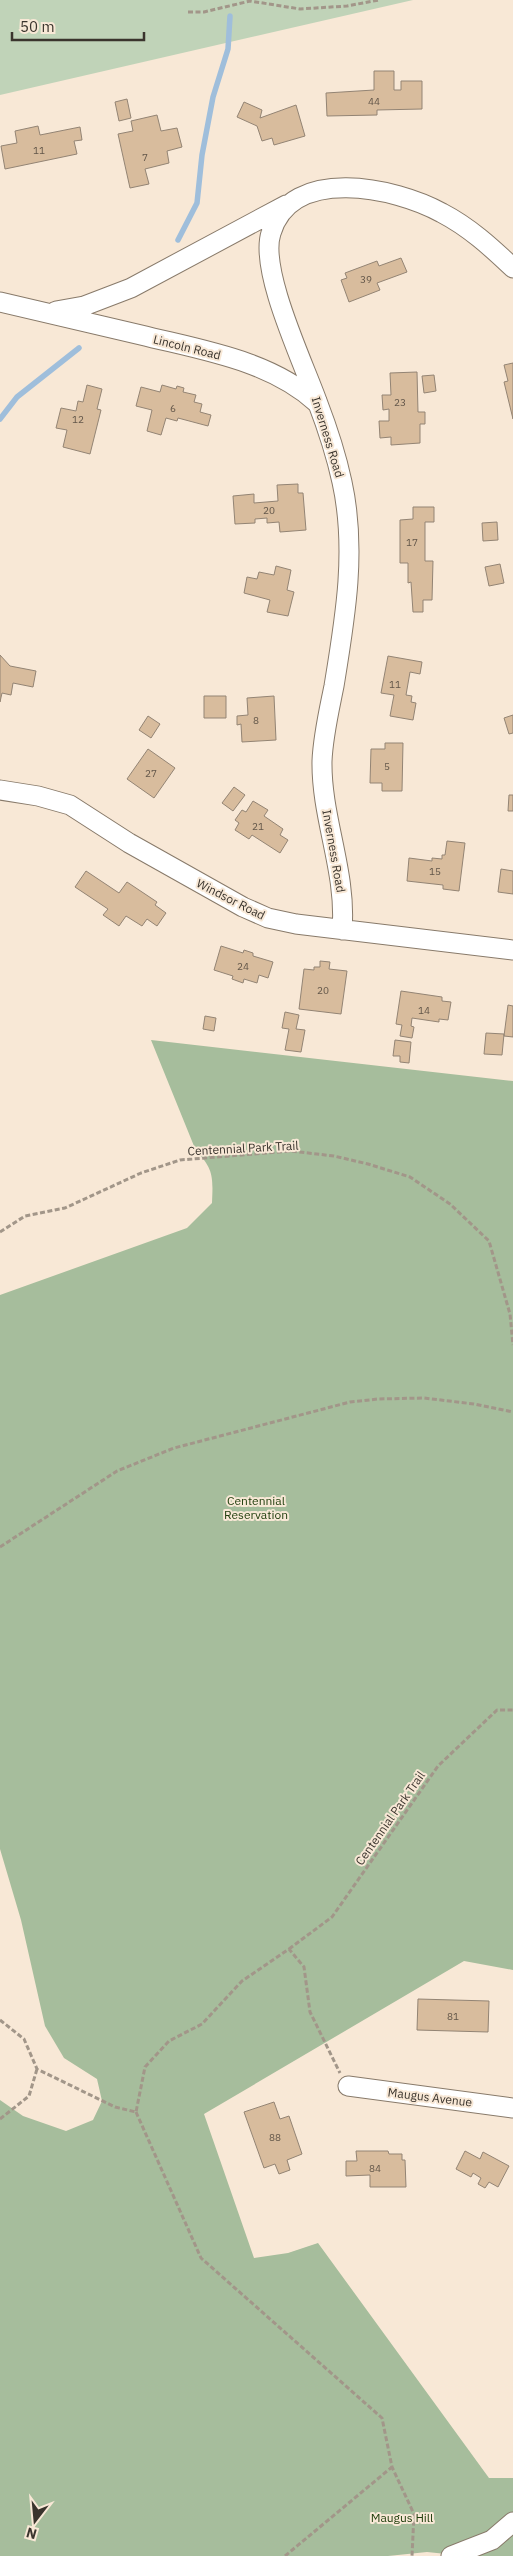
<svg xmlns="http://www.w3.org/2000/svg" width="513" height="2556" viewBox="0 0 513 2556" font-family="'IBM Plex Sans',sans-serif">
<rect width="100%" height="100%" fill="#f8e8d6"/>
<!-- green -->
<path fill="#c0d3b8" d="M0,0H413L0,95Z"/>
<!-- forest -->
<path fill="#a6bd9c" d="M151,1040L513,1081V1970L464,1961L204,2114L254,2258L288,2253L318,2243L489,2478H513V2556H466L427,2552L388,2556H0V2100L23,2116L66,2131L93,2120L102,2101L97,2079L64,2058L45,2026L21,1920L0,1849V1295L187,1228L212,1203C213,1178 214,1169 196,1151Z"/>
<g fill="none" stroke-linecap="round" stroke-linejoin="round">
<!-- stream -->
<path stroke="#9fbedb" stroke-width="5.5" d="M178,240L197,203L202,155L213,97L228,49L230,16
M0,419L17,397L79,348"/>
</g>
<!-- building -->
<path fill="#d8bc9d" stroke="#938474" d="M374,71H394V90H401V81H422V109L377,110V115L327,116L326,93L374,90Z
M127,99L131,118L119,121L115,102Z
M244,102L262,110L260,118L296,105L305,136L274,145L272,138L262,141L257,126L237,117Z
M157,115L161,131L177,128L182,147L167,151L169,163L145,169L149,184L130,188L118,134L133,131L131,121Z
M38,126L40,135L80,127L82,140L74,141L77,154L5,169L1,146L17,143L15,131Z
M401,258L407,272L377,283L380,290L349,302L341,280L347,278L345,273L377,261L379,266Z
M513,363V419L504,382L508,381L504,365Z
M417,372L418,412H425V424H420V443L391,445V437L380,438L379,421H389V409L383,410L382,395H391L390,373Z
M434,375L436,391L424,393L422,376Z
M87,385L102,389L97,409L101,410L90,454L63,447L67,430L56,428L61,408L76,411L78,401L83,402Z
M162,385L176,389L177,386L184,388L183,392L196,395L194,402L202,404L200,412L211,415L208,426L178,418L177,421L166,418L161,435L147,431L152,410L136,406L141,387L160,392Z
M298,484V493H303L306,530L280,532L279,522L267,523V518L255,519V523L235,524L233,496L254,494V503L278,501L277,485Z
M413,507H434V522H425V561H433L432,600H423V612H413L411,582L408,583V563H400V520L413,519Z
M497,522L498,540L483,541L482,523Z
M500,564L504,583L489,586L485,567Z
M276,566L291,570L287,590L294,592L288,616L267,612L270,600L244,593L247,577L257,579L259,572L274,575Z
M0,655L10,666L36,671L33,687L13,683L11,695L2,693L0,702Z
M388,656L422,662L420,674L410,672L406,695L412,696L411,702L416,703L413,720L390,716L394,695L381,693Z
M204,696H226V718H204Z
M274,696L276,740L242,742L241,724L237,725V716L248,715L247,698Z
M513,715V733L509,734L504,718Z
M148,716L160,724L151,738L139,730Z
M385,743H403L402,791H382V783H370L371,749H385Z
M148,749L175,768L154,798L127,779Z
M234,787L245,795L233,811L222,803Z
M509,795H513V811H508Z
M253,801L268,810L264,816L283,829L280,835L288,840L280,853L252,835L249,839L235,830L239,823L235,820L242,810L246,812Z
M447,841L465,843L459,891L443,889V885L407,881L409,858L432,861V858L442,859V855H445Z
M501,869L513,871V894L498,892Z
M86,871L119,893L127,882L157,902L155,905L166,913L157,926L147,919L142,926L126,916L119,926L103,915L108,909L75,887Z
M221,946L243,953L244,950L253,953V956L273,962L268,978L259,975L257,983L244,979L243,983L232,979L233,976L214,970Z
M320,961L330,962L329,969L347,971L341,1014L299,1009L304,969L314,970V967H320Z
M401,991L442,997V1001L451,1002L448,1020L439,1019V1022L412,1018L411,1026L414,1027L412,1038L400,1036L402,1025L396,1024Z
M508,1005L513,1006V1037L504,1036Z
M285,1012L299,1015L296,1029L305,1030L301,1052L285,1050L289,1029L282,1028Z
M205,1016L216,1018L214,1031L203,1029Z
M486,1033L504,1034L502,1055L484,1054Z
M395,1040L411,1042L409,1063L400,1062V1056H393Z
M418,1999L489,2001L488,2032L417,2030Z
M274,2102L280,2119L289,2116L302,2154L287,2160L290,2170L279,2174L275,2164L264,2168L244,2112Z
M356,2151H388L389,2154H402V2160H405L406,2187H370V2175L346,2176V2161H357Z
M465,2151L480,2159L483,2152L509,2166L498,2187L489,2182L485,2188L478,2184L481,2178L473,2173L471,2177L456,2169Z"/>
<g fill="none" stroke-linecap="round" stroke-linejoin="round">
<defs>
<path id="minor" d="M0,302C47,313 94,324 141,335C201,350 270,360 317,403
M56,311L84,306L131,288L286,205
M0,790L38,796L70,805L129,843L243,907L268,918L296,924L513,950
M342,930C347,872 321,818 322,761C323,736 329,711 334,686C345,619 357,550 342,482C336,454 327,427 317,401C303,362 259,270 271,233C291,165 395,187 442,213C469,227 491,247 513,268
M348,2086L513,2108
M451,2556L492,2540L513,2522"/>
</defs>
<!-- minor casing -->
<use href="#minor" stroke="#887a6a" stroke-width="21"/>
<!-- path -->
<path stroke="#a29689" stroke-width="3" stroke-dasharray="5 2.5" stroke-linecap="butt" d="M188,12H204L250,1L300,9L347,6L379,0
M0,1232L25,1216L65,1208L141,1173L180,1160L291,1151L334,1156L368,1164L410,1177L450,1204L489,1241L510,1314L513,1345
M0,1547L117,1471L174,1448L224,1435L350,1402L378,1399L424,1398L474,1404L513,1412
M289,1949L332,1917L438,1766L497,1710H513
M0,2020L24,2039L37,2069L115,2107L136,2112L145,2067L169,2041L202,2024L242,1981L289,1949L304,1967L310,2012L340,2073
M136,2112L201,2258L382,2418L392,2467L414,2514L412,2556
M0,2119L29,2096L37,2069
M285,2556L392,2467"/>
<!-- minor -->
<use href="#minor" stroke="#fff" stroke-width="19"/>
</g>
<g text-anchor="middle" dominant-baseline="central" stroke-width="4" stroke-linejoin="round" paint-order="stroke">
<!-- number labels -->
<g font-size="10" fill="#625649">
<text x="374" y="101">44</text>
<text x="39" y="150">11</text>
<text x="145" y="157">7</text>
<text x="366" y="279">39</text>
<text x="400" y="402">23</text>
<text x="173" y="408">6</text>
<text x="78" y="419">12</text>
<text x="269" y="510">20</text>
<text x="412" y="542">17</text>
<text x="395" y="684">11</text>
<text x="256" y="720">8</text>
<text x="387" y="766">5</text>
<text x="151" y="773">27</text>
<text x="258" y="826">21</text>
<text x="435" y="871">15</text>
<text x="243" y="966">24</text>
<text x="323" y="990">20</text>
<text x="424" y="1010">14</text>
<text x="453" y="2016">81</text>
<text x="275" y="2137">88</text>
<text x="375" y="2168">84</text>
</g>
<!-- street labels -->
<g font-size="12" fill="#3a342d" stroke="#f8e8d6">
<text transform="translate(187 347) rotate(14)">Lincoln Road</text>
<text transform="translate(328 437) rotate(73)">Inverness Road</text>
<text transform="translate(334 851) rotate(80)">Inverness Road</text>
<text transform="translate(231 899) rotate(27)">Windsor Road</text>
<text transform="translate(243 1148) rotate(-3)">Centennial Park Trail</text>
<text transform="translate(390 1818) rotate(-55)">Centennial Park Trail</text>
<text transform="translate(430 2097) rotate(7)">Maugus Avenue</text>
</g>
<!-- park labels -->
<g font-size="12" fill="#213f0e" stroke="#f8e8d6">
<text x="256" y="1500">Centennial<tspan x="256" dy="14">Reservation</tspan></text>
<text x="402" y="2517">Maugus Hill</text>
</g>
</g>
<!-- north arrow -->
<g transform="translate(35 2521) rotate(196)" stroke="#f8e8d6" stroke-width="4" paint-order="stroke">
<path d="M0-4L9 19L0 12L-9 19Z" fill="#3a342d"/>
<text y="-8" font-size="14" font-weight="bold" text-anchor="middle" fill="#3a342d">N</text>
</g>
<!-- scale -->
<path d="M12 32v8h132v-8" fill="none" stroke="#3a342d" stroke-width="2.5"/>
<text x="20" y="32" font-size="15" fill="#3a342d" stroke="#f8e8d6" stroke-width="4" paint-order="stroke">50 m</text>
</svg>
